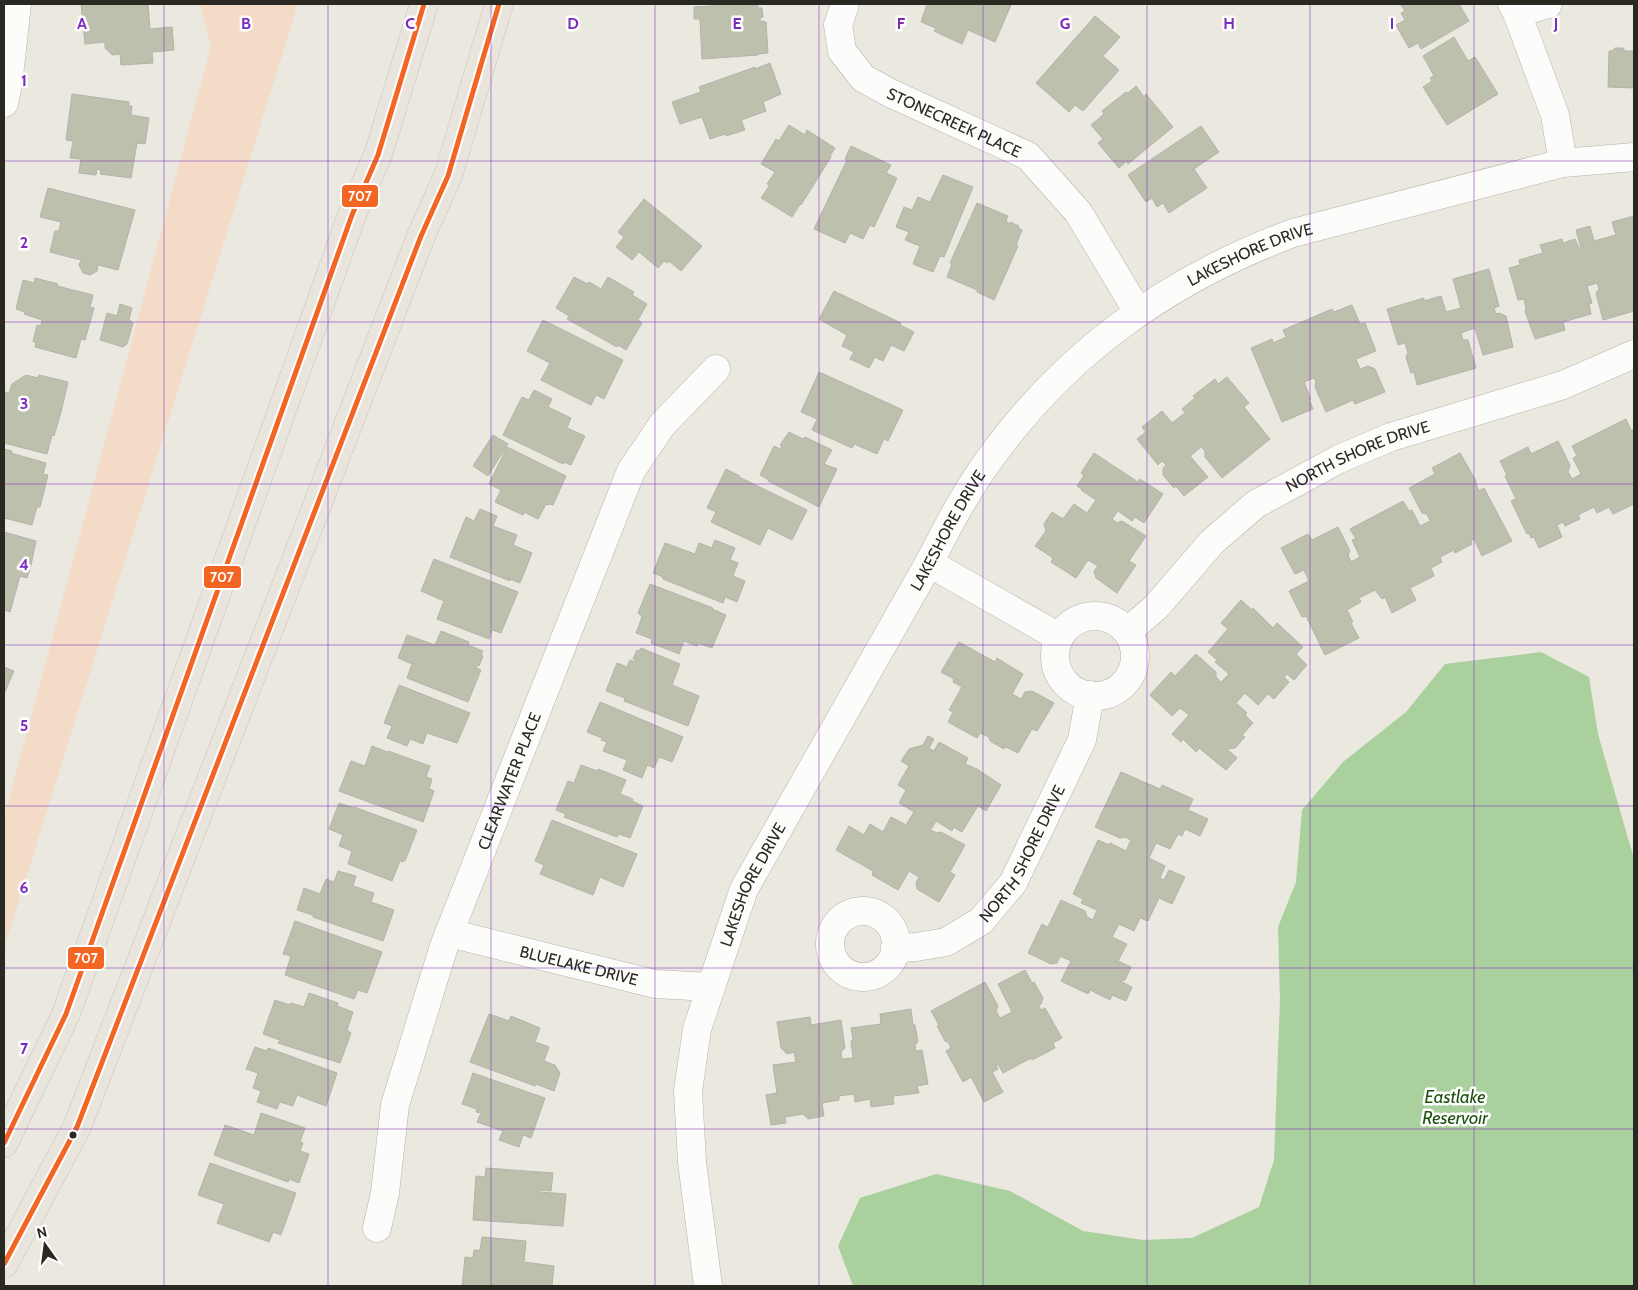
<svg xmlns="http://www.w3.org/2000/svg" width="1638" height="1290" viewBox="0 0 1638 1290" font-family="Cabin,sans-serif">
<rect width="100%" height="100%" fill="#eae8df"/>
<!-- green -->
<path fill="#f3dbc7" d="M200,4H298L4,949V818L211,46Z"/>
<!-- water -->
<path fill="#aad09e" d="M1541,652L1589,677L1598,734L1634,859V1286H853L838,1246L860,1198L936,1174L1010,1191L1083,1231L1143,1240L1192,1238L1259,1207L1274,1160L1280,999L1278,927L1296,882L1302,810L1343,762L1406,712L1445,664Z"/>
<!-- building -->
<path fill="#bdc0ac" stroke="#b2b3ab" d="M81,4H148L150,29L172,27L174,50L152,52L153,63L121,65L120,54L112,55L105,48V42L85,44Z
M712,4H758V8H762L763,17L760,18V21L766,22L768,53L758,54V55L702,59L700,19H694V7L712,6Z
M927,4H1008L1011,5L995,42L968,30L962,44L934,31L936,28L921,22Z
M1400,4H1459L1469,21L1421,49L1418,43L1409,48L1396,25L1405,20L1401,13L1405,11Z
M1095,16L1120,37L1103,56L1119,70L1083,111L1075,105L1069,112L1036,83Z
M1454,37L1468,61L1475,57L1498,94L1447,125L1423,87L1432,81L1430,78L1434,76L1423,56Z
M1615,48H1623L1625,51H1634V88L1608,87L1609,51H1612Z
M770,63L781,94L763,102L766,111L741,120L745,130L726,136L725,134L710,139L702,117L680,124L672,102L701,92L699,87L755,67V69Z
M1136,86L1144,97L1146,94L1173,127L1128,164L1127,161L1119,168L1098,143L1103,139L1091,125L1104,114L1102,111L1126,92L1128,93Z
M72,94L129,102V106H132L131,115L149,118L145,144L137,143L131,178L100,174L101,170L97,169L96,175L79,173L81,159L70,158L73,141L66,140Z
M789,125L805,135L807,130L835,148L830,156L831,157L801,205L800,204L792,217L761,198L770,185L767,184L775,172L761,164L776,139L779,141Z
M1201,126L1219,152L1194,169L1207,188L1169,213L1163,203L1157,207L1152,198L1146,202L1128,175Z
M851,146L891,165L886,173L897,178L874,227L870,225L863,239L850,233L845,243L814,229L847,160L845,159Z
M943,175L973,187L944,257L940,256L933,272L913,264L920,246L905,240L909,232L896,227L904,207L912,210L918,197L930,202Z
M48,188L135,210L118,270L98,265L97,271L90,275L83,273L79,265L81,260L50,252L55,231H59L61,222L40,217Z
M644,199L702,246L681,271L669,261L668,263L664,261L658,268L639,252L632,260L616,247L624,237L618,232Z
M977,203L1008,216L1006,220L1007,221V223L1009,224L1010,222L1019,226L1018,228L1022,230L1016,245L1018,246L994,300L977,292V290L947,277L952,264L950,263Z
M1634,216V311L1603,320L1596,293L1599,289L1597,283L1587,286L1592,303L1589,304L1591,314L1563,322L1565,330L1535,339L1525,311L1526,309L1524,299L1518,300L1509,268L1520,265L1519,260L1543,253L1540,245L1562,239L1563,243L1575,239L1579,248H1581L1576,230L1590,226L1594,241L1616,235L1612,222Z
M1489,269L1499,306L1494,308L1496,314L1499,313L1506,316L1513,347L1483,355L1475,328L1461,333L1463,340H1468L1476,368L1417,385L1414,372L1411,373L1406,357L1408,353L1405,343L1398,345L1387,309L1424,298V301L1441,296L1446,312L1461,308L1453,279Z
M574,277L588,284L589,282L601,289L608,277L634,292L632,295L647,304L638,320L642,323L626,350L618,345L617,347L567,319L569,316L556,308Z
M35,278L58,284L57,286L93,295L90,307L94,308L85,340L81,339L76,358L35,347L36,342H33L37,325L41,326L42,320L24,314L25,312L16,309L23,280L34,283Z
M834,291L901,323L900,325L914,332L904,351L891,345L883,361L875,357L869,368L850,359L854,352L842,346L847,335L819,319Z
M120,304L132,308L129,319L133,323L127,344L123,347L100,340L107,313L117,316Z
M1352,305L1360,324L1365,323L1376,351L1356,359L1360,369L1368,366L1375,369L1385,392L1355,404L1353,400L1326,412L1315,387L1316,382L1314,378L1304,382L1311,399H1309L1313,409L1282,422L1251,348L1272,339L1273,343L1286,337L1283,330L1332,309L1334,312Z
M543,320L623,360L604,399L596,395L591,405L541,380L550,363L527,351Z
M819,372L903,410L888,441L884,439L877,454L854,444L852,448L812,430L817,419L801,412Z
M26,375L38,378L39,375L68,382L61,412L54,436L52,435L47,454L4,443V392L9,393L12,384Z
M1227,377L1249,403L1244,407L1270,439L1222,478L1205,457V451L1201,447L1190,456L1208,477L1184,496L1176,486L1174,488L1163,475V468L1166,465L1162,461L1158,465L1137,439L1146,432L1142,427L1162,411L1172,423L1185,413L1182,409L1195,398L1193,396L1215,379L1218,384Z
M534,390L552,399L548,407L571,418L567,428L585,436L571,465L563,462V464L503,435L522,397L529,400Z
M1626,419L1631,430H1634V504L1613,514L1609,507L1597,513L1594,507L1578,515L1580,519L1565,526L1563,522L1557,525L1562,537L1539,548L1534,537L1531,538L1529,533L1527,534L1511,501L1516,499L1505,476L1507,475L1500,461L1528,447L1531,454L1558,441L1570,465L1568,472L1572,479L1581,474L1573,458L1577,456L1572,446Z
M789,432L803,439L805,437L832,450L824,464L837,469L819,507L768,481L769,480L760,475L774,446L780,449L782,446L780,445Z
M493,435L508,444L488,476L473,466Z
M507,447L566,476L553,505L549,504L548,505L546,504L538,519L524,512L523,515L495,502L501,490L489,484Z
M4,449L12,451L11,453L46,463L43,474L48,475L40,507H37L32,525L4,518Z
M1094,453L1138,482L1140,479L1163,494L1144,523L1135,517L1132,521L1118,511L1112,519L1117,523L1122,521L1146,536L1129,561L1136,565L1117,593L1096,578L1094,571L1098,566L1088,560L1076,578L1051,562L1053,558L1035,546L1046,531L1044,524L1052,512L1063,519L1074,504L1087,513L1096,500L1081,490L1082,489L1077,486L1084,475L1081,473Z
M1460,453L1476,481V484L1479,491L1484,488L1512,541L1482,556L1474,539L1471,541L1472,544L1455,553L1454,550L1440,557L1442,562L1431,568L1434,576L1410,588L1416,600L1392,613L1385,597L1382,599L1375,590L1359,598L1361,602L1347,610L1353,622L1351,623L1359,638L1325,655L1306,616L1302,617L1289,591L1309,581L1304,570L1295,574L1281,548L1308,534L1312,540L1338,527L1350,551L1348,555L1351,562L1360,557L1352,540L1356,539L1350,529L1403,501L1409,511L1412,510L1420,526L1430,521L1427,514L1422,513L1409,488L1435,474L1432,468Z
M726,469L740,476L739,477L807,510L792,540L768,528L760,545L711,522L716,512L707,508Z
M480,509L497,516L493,526L517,535L513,545L532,553L520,583L510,579V581L450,557L466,517L474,521Z
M4,532L36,541L30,570L27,578L20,576L10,612L4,610Z
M715,540L735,548L730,560L738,563L733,576L745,581L737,602L725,597L723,603L663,579V577L653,573L665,543L695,554L699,543L712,548Z
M434,559L518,592L501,633L492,630L489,639L437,619L444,601L421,591Z
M650,584L713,608L712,609L726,615L712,648L698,643L697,646L684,641L679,654L651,643L652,639L636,633L642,617L638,613Z
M1241,600L1252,610L1253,608L1273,628L1277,623L1303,647L1296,654L1307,665L1294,680L1287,674L1284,677L1289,682L1274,699L1268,694L1258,705L1245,693L1236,703L1247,713L1245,715L1253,723L1242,735L1245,737L1235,748L1227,749L1237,758L1226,770L1199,748L1196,752L1183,739L1181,742L1172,734L1189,715L1180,708L1172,716L1150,695L1171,672L1175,676L1196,654L1216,672V677L1221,682L1229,674L1215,662L1217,660L1208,652L1228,629L1221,623Z
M441,631L469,642L468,645L483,651L481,655L483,656L479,666L477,665L476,668L481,670L468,702L407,678L412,664L398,658L407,635L435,645Z
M959,642L995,662L997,658L1023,674L1012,694L1021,699L1025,692L1032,691L1054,703L1037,731L1032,729L1018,753L1006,747L1004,749L990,741L989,737L980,733L977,738L948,722L953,712L949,710L962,687L953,682L954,679L941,672Z
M641,648L680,664L672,685L699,696L688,726L624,701L625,698L606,691L617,663L627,667L630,660L635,662L636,660L633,659L637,650L639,651Z
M4,667L14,671L4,694Z
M399,685L470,713L457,743L427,733L423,744L410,739L407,746L387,738L392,726L384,723Z
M600,702L683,737L672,762L659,757L654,768L647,765L642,778L623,770L627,760L603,751L607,742L601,740L602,738L587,732Z
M928,736L934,739L929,748L934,751L939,742L968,758L965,764L977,769L1001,785L986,811L978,806L962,832L953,827L952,831L936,821L930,831H933L937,833L941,832L965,845L950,872L955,875L939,902L917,889L916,883L919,877L909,871L898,890L872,875L873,871L836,850L849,826L864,835L870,824L883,832L891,817L906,825L914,812L899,803L906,790L898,785L909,766L901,761L909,749L923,745Z
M372,746L387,752L388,751L430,766L426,777L432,779L429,789L434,791L423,822L339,791L351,761L365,766Z
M581,765L597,771L598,769L626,780L620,794L633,799L632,801L643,806L630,838L619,834L617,837L564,817L566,814L556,810L568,781L574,783Z
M1121,772L1160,789L1162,785L1193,799L1188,810L1208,819L1200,836L1185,829L1182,836L1178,834L1170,849L1156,843L1149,858L1165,866L1160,878L1164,880L1169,870L1185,877L1172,904L1159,898L1148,921L1140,918L1134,931L1119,924L1112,937L1127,944L1118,961L1131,967L1125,980L1120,981L1132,987L1126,1001L1112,995L1110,1000L1090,990L1088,994L1061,981L1071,961L1060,956L1057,963L1051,964L1028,953L1042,924L1048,927L1061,900L1085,911L1087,917L1093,920L1097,910L1081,903L1083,899L1073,894L1098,840L1109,845L1110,843L1126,851L1131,840L1125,837L1120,838L1095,827Z
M339,803L354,808V807L417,830L405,861L403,860V862L400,861L392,881L348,864L352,851L339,846L343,835L329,829Z
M552,820L637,854L623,887L600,877L593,895L540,874L544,865L535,861Z
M338,871L356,876L353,886L374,893L371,902L394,910L383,941L313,917V915L297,910L304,888L320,894L326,879L334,882Z
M295,921L382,952L367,993L358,990L354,999L285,975L291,956L283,954Z
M1025,970L1032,983L1034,982L1043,998L1041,1004L1039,1006L1041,1010L1045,1008L1062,1038L1053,1043L1055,1048L1032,1060L1031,1058L1003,1073L998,1064L996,1065L998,1069L992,1072L1003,1092L984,1102L971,1077L963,1082L946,1051L951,1048L948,1042L945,1041L937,1026L939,1025L931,1011L985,982L998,1006L996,1011L1000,1018L1012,1012L998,984Z
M309,993L338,1003L337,1006L353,1012L347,1030L351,1033L340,1063L278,1043L280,1040L263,1034L275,1000L290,1005L291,1003L304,1007Z
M911,1009L913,1025H915L918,1042L915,1045L916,1051L922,1050L928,1084L917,1086L919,1093L893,1096L894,1104L871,1107L870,1099L855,1102L854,1094L839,1096V1100L822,1103L824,1116L808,1119L803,1114L785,1117L786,1123L771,1125L766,1095L777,1093L773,1065L796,1062L794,1052L787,1054L781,1048L777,1022L810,1017L811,1025L841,1020L845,1048L841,1052L842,1059L853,1058L851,1041L853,1040L851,1028L881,1024L880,1014Z
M489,1014L509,1021L511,1016L540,1028L535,1042L549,1047L544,1061L555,1065L560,1073L554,1091L536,1084L535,1086L470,1062Z
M255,1047L267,1051L268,1048L337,1073L326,1106L297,1095L293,1106L280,1102L277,1109L257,1102L261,1091L253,1088L258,1073L246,1069Z
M473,1073L545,1098L531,1138L523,1135L519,1147L499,1140L503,1131L477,1122L481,1113L476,1112L477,1109L462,1104Z
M261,1113L305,1128L300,1142L303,1143L300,1151L309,1154L299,1183L289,1179L288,1182L214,1155L225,1125L254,1135Z
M210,1163L296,1193L281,1235L273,1232L269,1242L217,1223L224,1204L198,1195Z
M486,1168L553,1173L551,1191L539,1190V1192L566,1194L563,1226L473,1220L476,1176L485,1177Z
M482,1237L526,1241L524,1262L554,1266L552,1286H462L465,1257L473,1258L474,1250H480Z"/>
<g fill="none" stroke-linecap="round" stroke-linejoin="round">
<defs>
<g id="minor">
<path id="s1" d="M845,4L838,25L842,51L863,78L890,93L1028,156L1078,212L1138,312"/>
<path d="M1512,4L1517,13L1555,115L1563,163"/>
<path d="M1517,13L1548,4"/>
<path d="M4,103L8,85L17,4"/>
<path d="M929,563L1059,637"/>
<circle cx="1095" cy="656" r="40"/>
<path id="s2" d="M1127,632L1156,607L1212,542L1256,504L1339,459L1391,437L1563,385L1634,354"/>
<circle cx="863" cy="944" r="33"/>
<path id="s3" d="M449,933L655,984L711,987"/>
<path id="s4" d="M895,948L916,947L946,942L981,921L1013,883L1082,740L1090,695"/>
<path id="s5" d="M377,1228L385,1193L395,1105L444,946L560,651L631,471L662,425L716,369"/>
<path id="s6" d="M708,1286L692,1162L688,1091L697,1029L744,889L929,563C946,530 963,497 984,467C1062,355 1165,281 1293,233L1563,163L1634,157"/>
</g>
<path id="major" d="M4,1143L66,1014L352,215L378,155L424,4
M4,1264L77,1127L421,236L448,176L499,4"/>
</defs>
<!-- minor casing -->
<use href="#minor" stroke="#b5b3ac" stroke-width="29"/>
<!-- major casing -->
<use href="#major" stroke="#c5c4bf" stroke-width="29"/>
<!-- minor -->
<use href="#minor" stroke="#fcfcfa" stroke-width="28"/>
<!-- major -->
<use href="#major" stroke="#eae5dc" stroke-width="28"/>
<defs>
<path id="bus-1" d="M4,1143L66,1014L352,215L378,155L424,4
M4,1264L77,1127L421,236L448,176L499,4"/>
</defs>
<!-- bus-1 casing -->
<use href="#bus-1" stroke="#fff" stroke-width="9"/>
<!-- bus-1 -->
<use href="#bus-1" stroke="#f26522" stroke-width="5"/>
</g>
<!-- grid -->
<path fill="none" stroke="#7b2cbf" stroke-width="1" stroke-opacity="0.55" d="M164,4V1286M328,4V1286M491,4V1286M655,4V1286M819,4V1286M983,4V1286M1147,4V1286M1310,4V1286M1474,4V1286M4,161H1634M4,322H1634M4,484H1634M4,645H1634M4,806H1634M4,968H1634M4,1129H1634"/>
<!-- markers -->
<circle fill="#292821" stroke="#fff" stroke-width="2" cx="73" cy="1135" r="4.5"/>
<g text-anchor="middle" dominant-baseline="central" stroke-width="5" stroke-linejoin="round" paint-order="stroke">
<!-- street labels -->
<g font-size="16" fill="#292821" stroke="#fff">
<text stroke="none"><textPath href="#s1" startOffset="184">STONECREEK PLACE</textPath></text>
<text stroke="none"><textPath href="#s6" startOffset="1238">LAKESHORE DRIVE</textPath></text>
<text stroke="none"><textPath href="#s2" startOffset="295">NORTH SHORE DRIVE</textPath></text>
<text stroke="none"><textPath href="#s6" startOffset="819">LAKESHORE DRIVE</textPath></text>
<text stroke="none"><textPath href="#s5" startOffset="468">CLEARWATER PLACE</textPath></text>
<text stroke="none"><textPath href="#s4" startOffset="172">NORTH SHORE DRIVE</textPath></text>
<text stroke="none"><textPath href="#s6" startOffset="414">LAKESHORE DRIVE</textPath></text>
<text stroke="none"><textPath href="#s3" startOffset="134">BLUELAKE DRIVE</textPath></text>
</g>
<!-- water labels -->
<g font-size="18" font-style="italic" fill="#1e520e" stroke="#fff">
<text x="1455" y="1097">Eastlake<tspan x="1455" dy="21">Reservoir</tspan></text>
</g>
</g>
<g font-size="16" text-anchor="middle" font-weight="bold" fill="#7b2cbf" stroke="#fff" stroke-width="5" stroke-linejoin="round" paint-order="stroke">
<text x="82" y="29">A</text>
<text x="246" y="29">B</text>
<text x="410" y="29">C</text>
<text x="573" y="29">D</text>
<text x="737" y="29">E</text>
<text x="901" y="29">F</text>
<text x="1065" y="29">G</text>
<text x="1229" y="29">H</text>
<text x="1392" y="29">I</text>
<text x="1556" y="29">J</text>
<text x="24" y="86">1</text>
<text x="24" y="248">2</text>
<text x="24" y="409">3</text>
<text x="24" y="570">4</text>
<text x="24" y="731">5</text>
<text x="24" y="893">6</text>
<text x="24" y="1054">7</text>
</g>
<g stroke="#fff" stroke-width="2">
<rect x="341" y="184" width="38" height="24" rx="5" fill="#f26522"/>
<rect x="203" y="565" width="39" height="24" rx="5" fill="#f26522"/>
<rect x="67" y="946" width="38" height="24" rx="5" fill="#f26522"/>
</g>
<g font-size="14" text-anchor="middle" font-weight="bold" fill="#fff">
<text x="360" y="201">707</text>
<text x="222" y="582">707</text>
<text x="86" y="963">707</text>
</g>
<!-- border -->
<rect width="1638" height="1290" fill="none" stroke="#292821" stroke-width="10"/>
<!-- north arrow -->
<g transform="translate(45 1245) rotate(346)" stroke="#ffffff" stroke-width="4" paint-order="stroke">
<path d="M0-4L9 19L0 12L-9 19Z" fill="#292821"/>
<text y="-8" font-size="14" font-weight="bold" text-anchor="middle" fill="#292821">N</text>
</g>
</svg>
